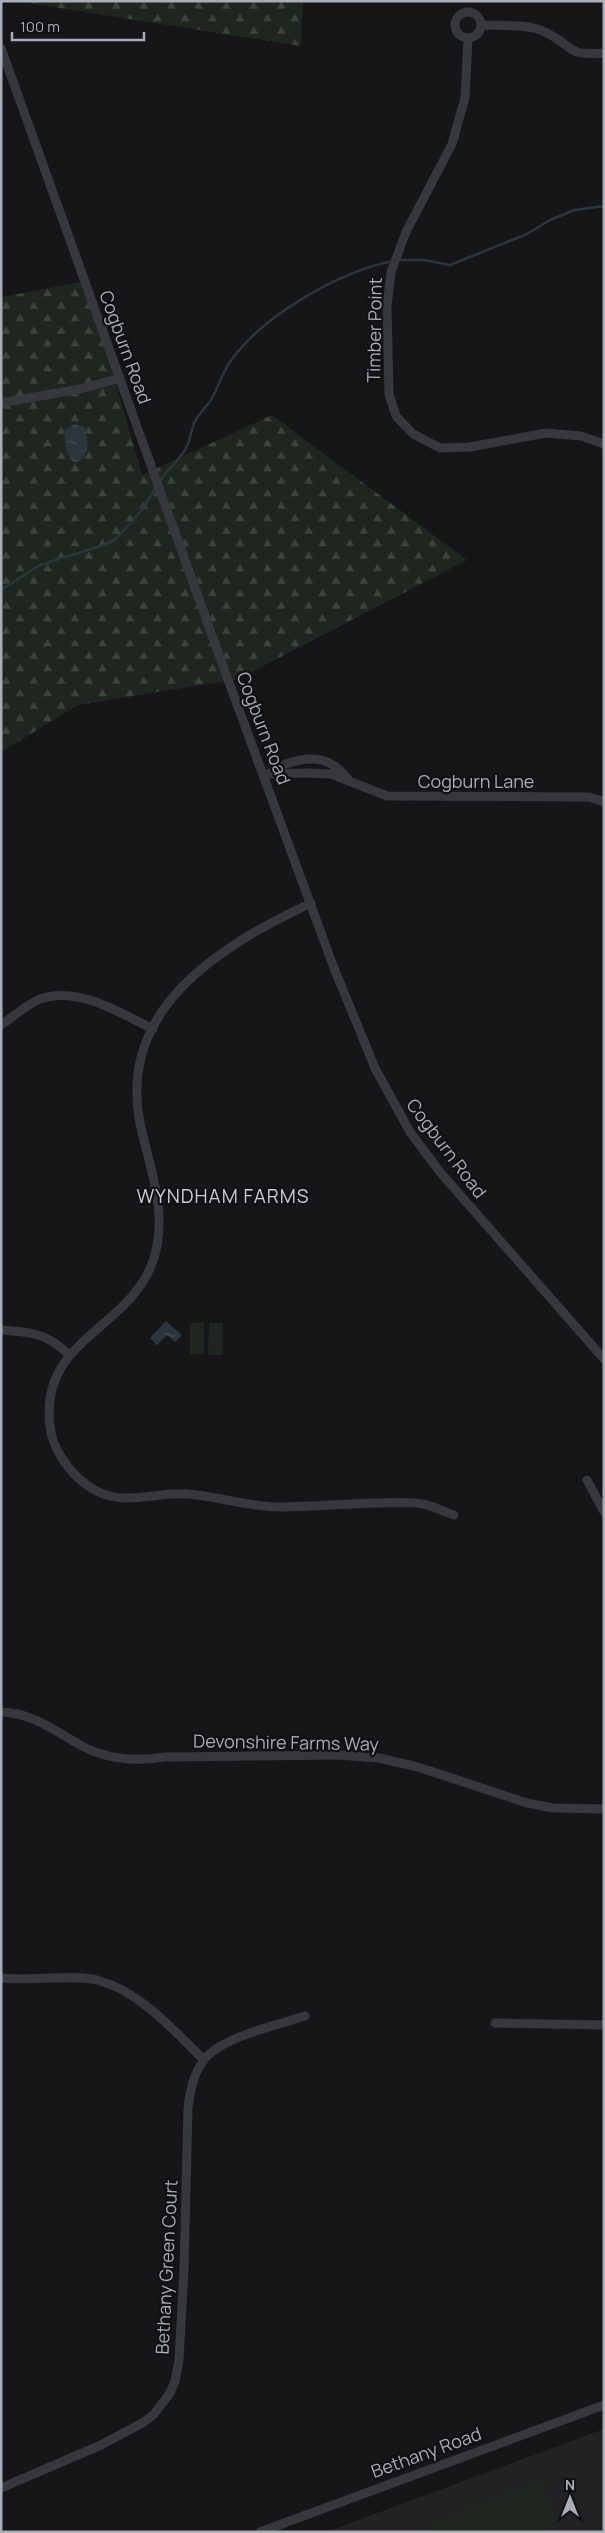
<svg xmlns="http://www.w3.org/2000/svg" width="605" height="2533" viewBox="0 0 605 2533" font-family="Manrope,sans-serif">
<defs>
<pattern id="forest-firs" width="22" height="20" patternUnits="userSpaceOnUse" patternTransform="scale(1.25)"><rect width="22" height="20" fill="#1e261f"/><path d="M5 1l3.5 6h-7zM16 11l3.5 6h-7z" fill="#3c433d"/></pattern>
<pattern id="water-ripples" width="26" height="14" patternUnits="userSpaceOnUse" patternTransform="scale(1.25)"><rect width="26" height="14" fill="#2c353c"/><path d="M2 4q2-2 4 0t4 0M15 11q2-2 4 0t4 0" fill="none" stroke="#485056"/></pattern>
</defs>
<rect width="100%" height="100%" fill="#161618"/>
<!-- built -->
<path fill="#222225" d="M604,2429V2532H326Z"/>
<!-- forest -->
<path fill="url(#forest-firs)" d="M15,1H303L301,46L22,2Z
M87,281L142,475L272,415L467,560L238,679L78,705L1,752V297Z"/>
<!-- park -->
<path fill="#1e261f" d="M190,1323H204V1354H190Z
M209,1323H223V1355H208Z
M540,2479L559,2522L535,2532H431L429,2526Z"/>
<!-- water -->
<path fill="url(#water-ripples)" d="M75,424L85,427C88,440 90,452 79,462H73C65,451 64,442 65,429Z
M166,1321L182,1335L175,1342L167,1335L157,1345L150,1338Z"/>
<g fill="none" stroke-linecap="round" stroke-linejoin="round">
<!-- stream -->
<path stroke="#2c353c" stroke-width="2.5" d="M399,260H424L450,265L527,234L550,220L574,210L604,206
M159,482C167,469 181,460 187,446C191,438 191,429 195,421C200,412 209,405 213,396C219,385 222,373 230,362C262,316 338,272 393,261
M1,590L40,565L104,545L115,540L142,510L156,487"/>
<!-- minor -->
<path stroke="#37383d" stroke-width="9" d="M455 25a13 13 0 1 1 26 0a13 13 0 1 1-26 0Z
M481,25C502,26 528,23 547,33C575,47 565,56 604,53
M468,38L465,98L452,144L406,232L391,272L387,306L389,394L396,416L413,434L440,448L470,447L546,433L581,436L604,444
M1,48L227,677L334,968L375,1068L410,1132L440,1172L604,1359
M1,403L80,389L120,378
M268,774L307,773L331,774L387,796L589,797L604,802
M269,774C284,761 315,753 333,765C339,768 343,774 348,779
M311,903C218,947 112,1011 142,1132C152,1174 168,1218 153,1261C129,1330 39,1339 50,1426C52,1449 69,1472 87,1485C118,1509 151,1492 187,1494C218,1496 248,1507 280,1507C311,1507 342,1504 373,1503C389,1503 407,1501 423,1504C433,1506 444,1512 454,1515
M1,1025C13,1017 24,1007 36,1001C74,983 120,1013 153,1029
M1,1330C31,1332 47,1333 69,1355
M587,1480L604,1512
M1,1712C31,1713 51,1728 75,1742C102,1759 134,1762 165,1757L339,1755L379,1758L418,1767L527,1803L553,1808L604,1809
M1,1978C31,1981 71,1974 97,1980C140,1991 173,2030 204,2060
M495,2023L604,2025
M1,2488L101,2445L144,2422L154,2414L170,2393L175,2381L179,2360L184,2271L188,2108C190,2092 193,2075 203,2061C220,2037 278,2025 305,2016
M260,2532L604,2405"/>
</g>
<g text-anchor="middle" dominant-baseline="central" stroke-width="4.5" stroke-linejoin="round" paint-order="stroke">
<!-- street labels -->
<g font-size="18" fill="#a8adb8" stroke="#111113">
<text transform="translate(374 330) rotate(-89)">Timber Point</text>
<text transform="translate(126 347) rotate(70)">Cogburn Road</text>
<text transform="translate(264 728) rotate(69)">Cogburn Road</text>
<text x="476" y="781">Cogburn Lane</text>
<text transform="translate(447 1148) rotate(53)">Cogburn Road</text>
<text transform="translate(286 1742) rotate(1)">Devonshire Farms Way</text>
<text transform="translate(166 2267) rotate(-87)">Bethany Green Court</text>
<text transform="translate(426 2452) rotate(-20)">Bethany Road</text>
</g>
<!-- neighbourhood labels -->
<g font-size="19" letter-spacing="1" fill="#c9ccd4" stroke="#111113">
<text x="223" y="1196">WYNDHAM FARMS</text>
</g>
</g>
<!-- border -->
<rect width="605" height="2533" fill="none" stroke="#a8adb8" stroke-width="5"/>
<!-- north arrow -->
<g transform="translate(570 2498)" stroke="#111113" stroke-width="4" paint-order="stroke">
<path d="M0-4L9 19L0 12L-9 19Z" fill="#a8adb8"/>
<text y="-8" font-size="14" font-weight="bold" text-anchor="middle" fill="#a8adb8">N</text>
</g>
<!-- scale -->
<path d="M12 32v8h132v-8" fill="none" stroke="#a8adb8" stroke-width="2.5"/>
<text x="20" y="32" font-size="15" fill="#a8adb8" stroke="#111113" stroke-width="4" paint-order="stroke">100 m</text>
</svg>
